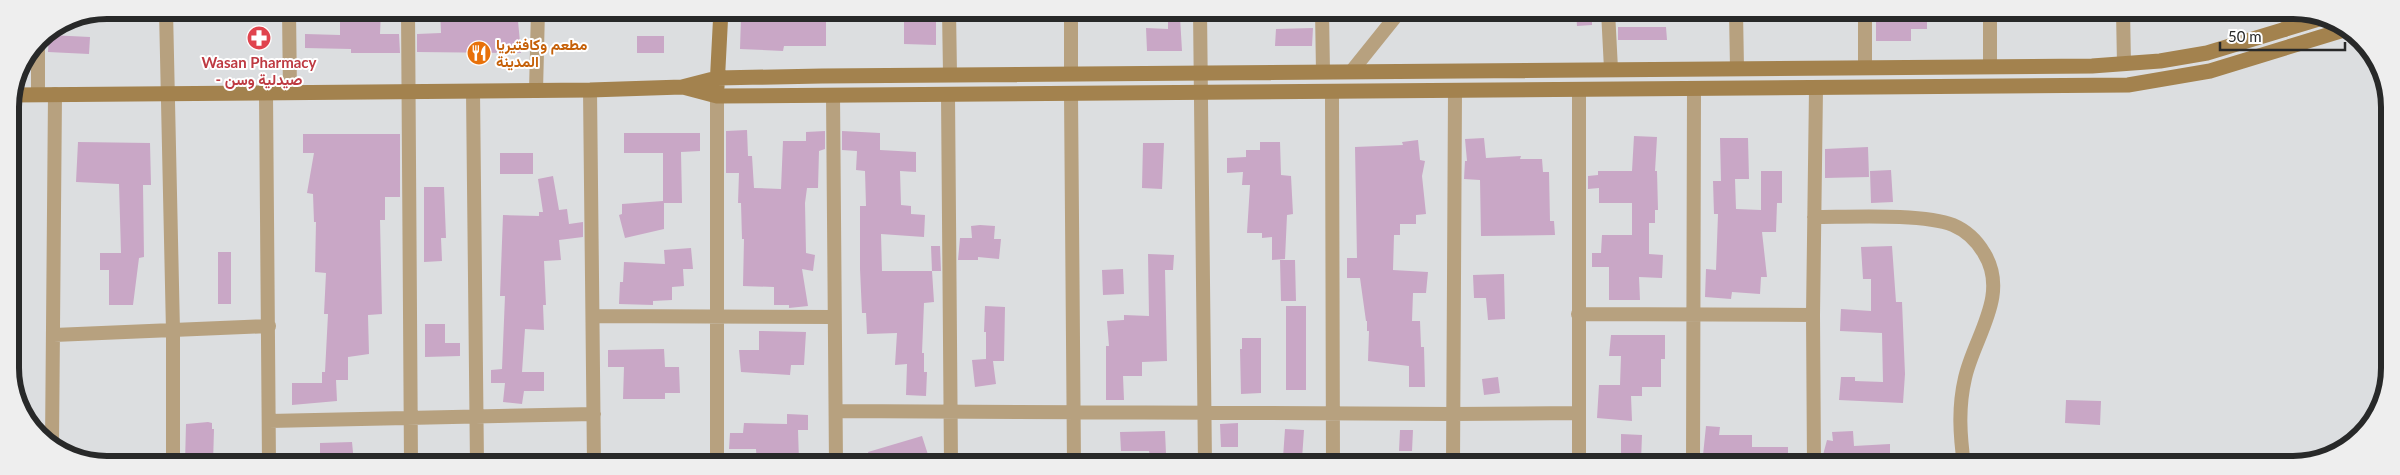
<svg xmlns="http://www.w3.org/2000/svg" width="2400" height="475" viewBox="0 0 2400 475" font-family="Lato,Vazirmatn,sans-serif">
<rect width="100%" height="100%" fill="#dcdee0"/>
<!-- building -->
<path fill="#c9a7c6" d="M362,10H381L380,34H399L400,53H351V49L305,48V34L340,35V22L362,21Z
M440,10H517L521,53L417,52V34L441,33Z
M747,10H826V46H784L783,51L740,49L741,17H747Z
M904,10H936V45L904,44Z
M1890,11L1927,13V29H1911V41H1876V14H1889Z
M1576,12H1592V25L1577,26Z
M1180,17L1182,51H1147L1146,28L1168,29V18Z
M1618,27H1666L1667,40H1618Z
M1313,28L1312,46H1275L1276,29Z
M49,35L90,37L89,54L48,52Z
M637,36H664V53H637Z
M747,130L748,156H752L754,188L781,189L783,141H806V132L825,131V149L819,151L818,188H807L805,203L806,253L815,255L813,271L802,269L808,306L789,308V305H774V287L743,286L744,239H742L741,203H738L739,173H726V131Z
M842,131L880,133V150L916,152V172L900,171L901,205L911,206V214L925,215L924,237L881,234L882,271H932L934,302L924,303L922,353H924V372H927L926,396L906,395L907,364L895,365L897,333L867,334L866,313H862L860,269V206H866L865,171L856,170L857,151L842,150Z
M624,133H700V151L681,152L682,203H664V229L625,238L619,215L622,214V204L663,201V153H624Z
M303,134H400V197H385V220H380L382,314L368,315L369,354L348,357V380H336L337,401L292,405V383H322V372H325L328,314H324L326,273L315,272L316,222H314L313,194L307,193L314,153H303Z
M1634,136L1657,137L1655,171H1657L1658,210H1655V223H1649V254L1663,255L1662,278L1639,277L1640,300H1609V267H1592V253H1601L1602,235H1632V203H1599V188L1588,189V176L1598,175V171H1632Z
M1484,138L1486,158L1521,156L1520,159H1542L1543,172H1549L1550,221H1554L1555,235L1481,236L1480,180L1464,179L1465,161H1467L1465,139Z
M1720,138H1748L1749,179H1735L1736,209L1761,210V171H1782V203H1777L1776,232H1762L1767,277H1761L1760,294L1732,292L1731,299L1705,297L1706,269L1716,270L1718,214H1714L1713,181H1721Z
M1418,140L1420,160L1425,161L1422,176L1426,214L1416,215V224H1400V235H1394L1393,270L1428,272L1426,293H1413L1412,321H1420L1421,347H1424L1425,387H1409V366L1368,361L1369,331H1367V321H1366L1360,278H1347V258H1357L1355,147L1403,145L1402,142Z
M78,142L150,143L151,185H143L144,257L139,258L133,305H109V270H100V253H121L119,184L76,182Z
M1260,142H1280L1281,175L1291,176L1293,214L1287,215L1285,259L1272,260V237L1262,238V233H1247L1250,185H1242L1243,172L1227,173V158L1246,157V150H1260Z
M1143,143H1164L1162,189L1142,188Z
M1868,147L1869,177L1825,178V149Z
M500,153H533V174H500Z
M1891,170L1893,202L1871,203L1870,171Z
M553,176L559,210L567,209L569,224L583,222V237L559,240L561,260L544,261L546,305H543L544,330L525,329L522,372H544V391H524L522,404L503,402L505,383H491V370L502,369L505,296H500L503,215L539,216V212H543L538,179Z
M424,187H444L446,238H441L442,261L424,262Z
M980,225L995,226L994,239H1001L999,259L978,257V260H958L960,238H972L971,226Z
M931,246H940L941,271H932Z
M1892,246L1896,302H1902L1905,374L1903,403L1839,400L1841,377H1855V381L1883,382L1882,333L1840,331L1841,309L1871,311V279H1863L1861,247Z
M691,248L693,269H683L684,286L672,287V300L653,301V305L619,304L620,282H623L624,262L665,264L664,250Z
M218,252H231V304H218Z
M1148,254L1174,255L1173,270H1165L1167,361L1142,362V376H1123L1124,400H1106V346H1109L1107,321L1124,320V315L1149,316Z
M1280,260H1295L1296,301H1281Z
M1123,269L1124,294L1103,295L1102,270Z
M1504,274L1505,319L1488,320L1486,298H1474L1473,275Z
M985,306L1005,307L1004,361H993L996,384L975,387L972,360L986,359V332H984Z
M1286,306H1306V390H1286Z
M425,324H445V343H460V356L425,357Z
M759,331L806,332L804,365H791L790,375L741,372L739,350H759Z
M1611,335H1665V359H1661V387H1642V396H1631L1632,421L1597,418L1599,385H1620L1621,356H1609Z
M1242,338H1261V393L1241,394L1240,349H1242Z
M664,349L665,367H679L680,393H665V399H623L624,367H608V350Z
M1498,377L1500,393L1484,395L1482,379Z
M2066,400L2101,401L2100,425L2065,423Z
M787,414L808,415V430H798L799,461L757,464L756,449H729L730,433H743L744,423L787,424Z
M208,422L212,423V429H214L213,464H185L186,424Z
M1238,423V447H1221L1220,424Z
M1706,426L1720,427L1719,435H1752V447H1788V460H1782L1781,465H1764V460L1718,461V465H1702Z
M1285,429L1304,430L1302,459L1283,458Z
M1400,430H1413L1412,451H1399Z
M1165,431L1166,454L1150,456L1149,451H1121L1120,432Z
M1853,431L1854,446L1890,444V465H1844V460L1823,455L1827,440L1833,441L1832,432Z
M1621,434L1642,435L1641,461L1621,460Z
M922,436L931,464H872L868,452Z
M352,442L354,463L320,464V443Z"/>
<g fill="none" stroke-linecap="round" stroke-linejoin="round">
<!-- street -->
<path stroke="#b7a17f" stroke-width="14" d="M166,10L173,331V464
M289,10L290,93
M408,10L411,464
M949,10L950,74
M1071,10V72
M1200,10L1205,464
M1322,10L1323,72
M1608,11L1611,69
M1736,11L1737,68
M1865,11V67
M2123,11L2124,64
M2285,30L2294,11
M38,39V95
M1990,66V11
M1351,72L1400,11
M590,90L594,464
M536,91L538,10
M473,92L477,464
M1332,93L1333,465
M266,94L269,464
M1071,94L1074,464
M833,95L836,464
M948,95L951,464
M717,96V464
M1814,217C1849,217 1924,213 1953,225C1967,231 1977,241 1984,253C2010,295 1974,337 1965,378C1958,408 1960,435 1964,465
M1578,314L1813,315
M594,316L834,317
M54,335L269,326
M836,411L1453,414L1578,413
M269,421L594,414
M52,445L55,94
M1453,465L1455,91
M1579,465V90
M1693,465L1694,89
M1814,465L1813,315L1816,89"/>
<!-- secondary -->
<path stroke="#a3824e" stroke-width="15" d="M683,87L717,96L2128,85L2210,71L2347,29
M717,87L721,10
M12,95L590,90L682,87L717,78L822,76L2092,66L2160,61L2207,53L2322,18"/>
</g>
<!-- icons -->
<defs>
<symbol id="pharmacy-disc" viewBox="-11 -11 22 22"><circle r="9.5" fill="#e0444e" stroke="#fff"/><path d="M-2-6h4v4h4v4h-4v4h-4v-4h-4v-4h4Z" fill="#fff"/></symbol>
<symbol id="restaurant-disc" viewBox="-11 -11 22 22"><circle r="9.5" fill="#e8710a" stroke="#fff"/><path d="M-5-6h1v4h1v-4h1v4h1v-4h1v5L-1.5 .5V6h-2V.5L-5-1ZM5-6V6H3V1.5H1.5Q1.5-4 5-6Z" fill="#fff"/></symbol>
</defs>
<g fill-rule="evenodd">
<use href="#pharmacy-disc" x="245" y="24" width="28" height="28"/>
<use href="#restaurant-disc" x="465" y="39" width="28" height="28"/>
</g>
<g text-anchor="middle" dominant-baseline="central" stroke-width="4" stroke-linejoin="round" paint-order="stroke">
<!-- food labels -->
<g font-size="15" font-weight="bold" fill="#c56008" stroke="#fff" text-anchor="start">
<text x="496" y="44">مطعم وكافتيريا<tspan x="496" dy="17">المدينة</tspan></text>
</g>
<!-- health labels -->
<g font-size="15" font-weight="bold" fill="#be3a42" stroke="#fff">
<text x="259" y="62">Wasan Pharmacy<tspan x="259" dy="17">- صيدلية وسن</tspan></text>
</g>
</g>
<!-- crop -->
<path d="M0 0H2400V475H0ZM107 19H2293A88 88 0 0 1 2381 107V368A88 88 0 0 1 2293 456H107A88 88 0 0 1 19 368V107A88 88 0 0 1 107 19Z" fill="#eee" fill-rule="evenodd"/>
<path fill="none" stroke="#282929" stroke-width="6" d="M107 19H2293A88 88 0 0 1 2381 107V368A88 88 0 0 1 2293 456H107A88 88 0 0 1 19 368V107A88 88 0 0 1 107 19Z"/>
<!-- scale -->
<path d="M2220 42v8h125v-8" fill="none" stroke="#282929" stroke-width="2.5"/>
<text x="2228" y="42" font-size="15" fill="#282929" stroke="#ffffff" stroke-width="4" paint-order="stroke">50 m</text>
</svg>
